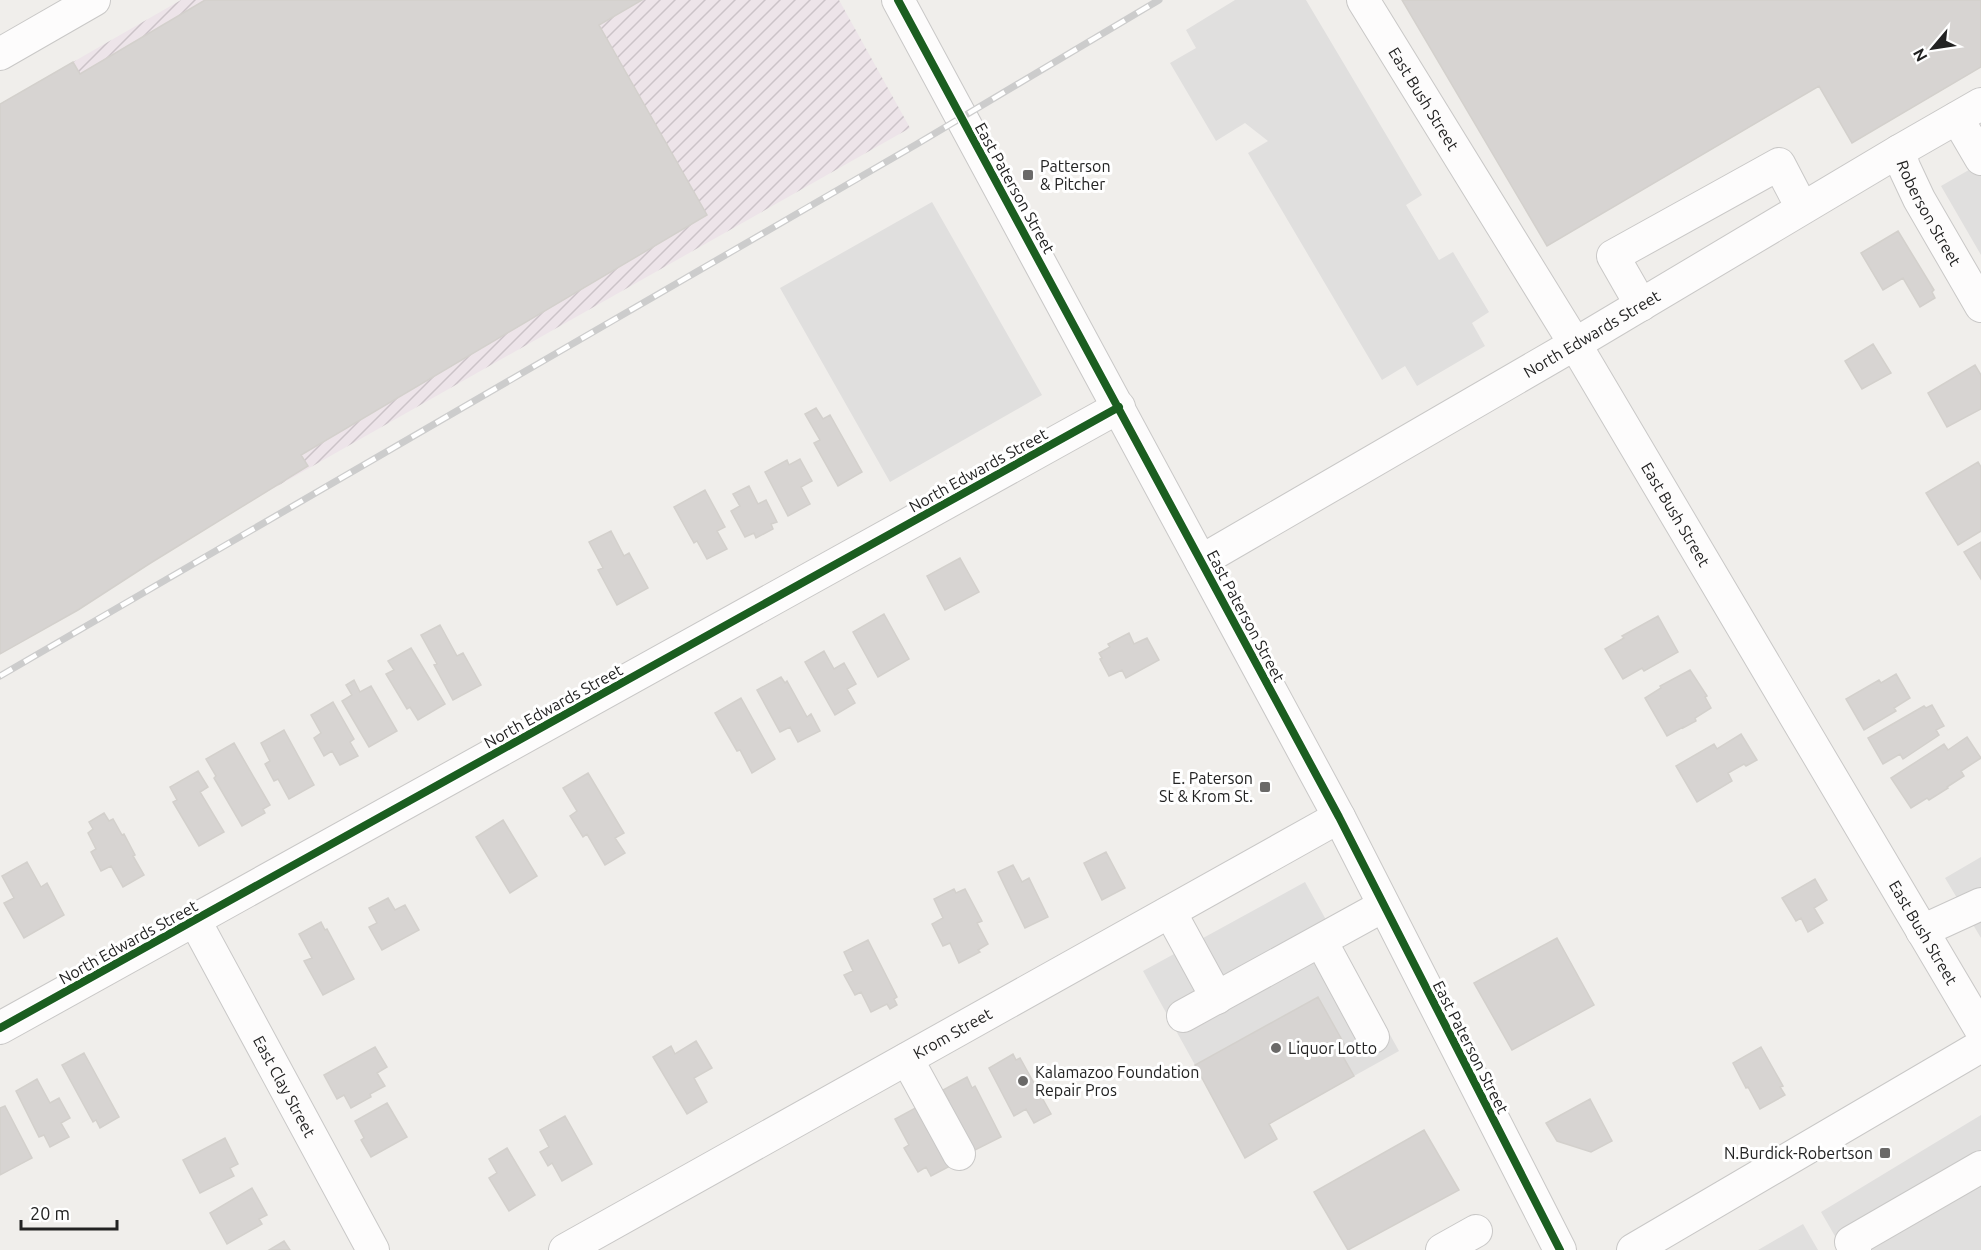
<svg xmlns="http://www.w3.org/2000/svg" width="1981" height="1250" viewBox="0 0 1981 1250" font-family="Ubuntu,sans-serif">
<defs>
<pattern id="industrial-furrows" width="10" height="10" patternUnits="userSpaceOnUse" patternTransform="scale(1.5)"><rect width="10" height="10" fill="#ede4e9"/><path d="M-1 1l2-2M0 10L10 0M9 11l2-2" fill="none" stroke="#cbc3c8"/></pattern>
</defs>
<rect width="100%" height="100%" fill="#f0eeeb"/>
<!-- industrial -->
<path fill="url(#industrial-furrows)" d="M181,0H839L910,128L0,643V104Z"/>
<!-- parking -->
<path fill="#e0dfde" d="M1235,0H1306L1422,195L1406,205L1439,260L1453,252L1489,312L1472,323L1485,346L1417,386L1405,366L1382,380L1248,153L1268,141L1245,123L1216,141L1170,63L1196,48L1186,30Z
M1981,163V255L1941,186Z
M932,202L1042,395L890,482L780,288Z
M1981,857V938L1945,878Z
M1305,882L1399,1051L1354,1076L1341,1053L1347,1049L1318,997L1195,1065L1143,971Z
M1981,1115V1250H1843L1821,1212Z
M1803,1224L1818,1250H1758Z"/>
<!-- building -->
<path fill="#d7d4d2" stroke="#d3d0cc" stroke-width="1.5" d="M205,0H642L599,25L707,215L301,455L308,466L149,564L78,610L0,654V104L73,62L80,74Z
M1402,0H1981V67L1852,143L1819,86L1547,246Z
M1898,231L1934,290L1932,292L1935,298L1920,307L1903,278L1883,290L1861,253Z
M1873,344L1891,373L1862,389L1845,361Z
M1975,365L1981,375V409L1947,427L1928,393Z
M816,408L823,419L830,415L862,472L838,486L814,443L820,440L805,414Z
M800,459L812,481L801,487L810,504L788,516L765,472L787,460L789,465Z
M1978,462L1981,467V531L1958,545L1926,493Z
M749,486L758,504L766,500L777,522L771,524L773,529L756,538L754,533L745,537L731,511L740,506L733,494Z
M705,490L725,527L717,531L727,549L707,559L697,541L694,543L674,507Z
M611,531L624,556L629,553L648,588L617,605L598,570L603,568L589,542Z
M1981,542V579L1964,552Z
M960,558L979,592L945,610L927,576Z
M884,614L909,659L878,677L853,632Z
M1658,616L1678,652L1644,671L1642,668L1623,679L1605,649L1624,638L1622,636Z
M440,625L457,656L463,653L481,685L453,700L434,665L437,664L421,635Z
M1129,633L1134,644L1147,638L1159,660L1126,678L1122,670L1109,676L1100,659L1102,658L1099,653L1110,647L1108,644Z
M411,648L445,704L418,720L410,707L407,709L386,674L394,670L388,661Z
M824,651L834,669L844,663L856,684L847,689L855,703L835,715L805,662Z
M1690,670L1707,696L1705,697L1711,708L1695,718L1696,721L1683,728V727L1667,736L1645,698L1661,688L1660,686Z
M1896,674L1910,698L1894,708L1896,711L1864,730L1846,699L1879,680L1881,683Z
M781,677L785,683L787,681L807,717L811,714L820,731L798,742L790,727L780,732L757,690Z
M354,680L360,692L371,686L397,731L369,747L342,701L352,695L346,685Z
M741,698L775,759L752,773L740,750L737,751L715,713Z
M333,702L354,739L350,742L358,756L340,765L332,751L324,756L314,738L321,733L311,715Z
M1932,705L1944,726L1936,730L1939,735L1903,759L1900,754L1883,764L1868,738L1924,706L1926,708Z
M284,730L314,785L289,799L278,779L274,781L265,764L270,761L261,743Z
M1741,734L1757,760L1746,766L1744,764L1728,773L1732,781L1697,802L1676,766L1714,744L1717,749Z
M1967,737L1981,758L1961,771L1964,776L1947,787L1948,788L1929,800L1927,798L1911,808L1891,778L1944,744L1948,750Z
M234,743L270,805L263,809L265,813L242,826L214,778L216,776L206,759Z
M198,771L208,787L200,792L224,832L199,846L173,802L177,800L170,787Z
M588,773L624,833L615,838L625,853L605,865L587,834L583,837L570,816L577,811L563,788Z
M104,813L109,821L113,819L122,835L124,834L135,855L133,856L144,875L123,887L111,866L101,871L91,852L96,849L88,833L93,829L89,822Z
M503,820L537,876L510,893L476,837Z
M1106,852L1125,888L1102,900L1084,863Z
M27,862L41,887L47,883L64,915L24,938L4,903L14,898L2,876Z
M1013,865L1022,882L1029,878L1048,917L1025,928L998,872Z
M1815,879L1827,900L1814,908L1823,923L1808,932L1801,918L1796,921L1782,898Z
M954,889L956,893L965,889L982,921L977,923L988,944L978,950L980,952L959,963L950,943L943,946L932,924L943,918L934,899Z
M388,898L395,910L405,905L419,930L382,950L369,927L377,923L369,908Z
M321,922L325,930L327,929L354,979L323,995L304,961L312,958L299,934Z
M1557,938L1594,1005L1512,1050L1474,983Z
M868,940L897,997L894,999L897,1005L890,1009L887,1004L871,1012L861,992L855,995L844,975L853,971L844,952Z
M1318,997L1347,1049L1341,1053L1354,1076L1269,1124L1277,1139L1245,1158L1195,1065Z
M696,1041L712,1068L694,1078L707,1102L687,1114L653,1057L671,1046L675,1054Z
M375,1047L387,1067L377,1073L385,1086L370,1094L371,1097L351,1108L344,1095L337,1099L324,1075Z
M1761,1047L1783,1086L1780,1087L1785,1095L1760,1109L1748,1087L1746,1088L1733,1063Z
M84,1053L119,1117L100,1128L96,1120L93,1122L62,1065Z
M1013,1054L1016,1060L1020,1058L1051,1114L1034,1123L1026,1109L1014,1116L989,1068Z
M967,1077L972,1088L975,1086L1001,1137L969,1153L946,1103L949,1101L943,1090Z
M37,1079L50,1103L59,1098L70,1118L61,1123L69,1137L50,1147L44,1135L39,1137L16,1091Z
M1590,1099L1612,1141L1591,1152L1557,1141L1546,1123Z
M387,1103L407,1137L371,1157L361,1140L364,1138L355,1121Z
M921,1105L954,1164L931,1176L926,1167L918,1172L904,1148L909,1145L895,1119Z
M5,1106L32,1158L0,1175V1108Z
M565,1116L592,1164L562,1181L552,1163L548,1166L540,1152L549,1147L540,1130Z
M1424,1130L1459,1190L1348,1250L1314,1192Z
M225,1138L238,1164L230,1168L234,1176L200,1193L183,1160Z
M507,1148L535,1195L509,1211L489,1178L497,1173L489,1159Z
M252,1188L267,1215L259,1219L262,1224L227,1244L210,1213Z
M284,1241L290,1250H269Z"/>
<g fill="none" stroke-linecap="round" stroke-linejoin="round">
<defs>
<g id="minor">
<path d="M898,0L1339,817L1560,1250"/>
<path id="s1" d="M1363,0L1575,344L1981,1030"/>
<path d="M0,54L94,0"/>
<path d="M1957,118L1981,159"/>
<path id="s2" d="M1899,151L1904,167L1919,199L1981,306"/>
<path d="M1641,305L1613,256L1779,164L1802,208"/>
<path id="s3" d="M1201,561L1575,344L1899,151L1981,104"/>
<path d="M1170,912L1217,998"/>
<path id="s4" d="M195,921L373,1250"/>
<path d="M1922,931L1981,904"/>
<path d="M1321,941L1373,1037"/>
<path d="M1183,1016L1383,906"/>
<path d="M0,1028L1119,407"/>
<path d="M907,1059L959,1154"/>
<path id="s5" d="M565,1250L1339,817"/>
<path d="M1442,1250L1476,1231"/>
<path d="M1633,1250L1981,1046"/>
<path d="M1855,1250L1851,1242L1981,1167"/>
</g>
</defs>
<!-- minor casing -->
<use href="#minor" stroke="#c9c8c7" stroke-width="34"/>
<!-- minor -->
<use href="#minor" stroke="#fdfcfc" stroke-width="32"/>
<defs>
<path id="rail" d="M0,676L917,144L1159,0"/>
</defs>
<!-- rail casing -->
<use href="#rail" stroke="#ccc" stroke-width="7"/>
<!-- rail -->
<use href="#rail" stroke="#fff" stroke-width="4.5" stroke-dasharray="14" stroke-linecap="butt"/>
<defs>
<path id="cycleway" d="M898,0L1339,817L1560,1250
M0,1028L1119,407"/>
</defs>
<!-- cycleway casing -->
<use href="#cycleway" stroke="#fff" stroke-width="11"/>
<!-- cycleway -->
<use href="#cycleway" stroke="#1b5e20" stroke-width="8"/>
</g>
<!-- markers -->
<g fill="#6a6968" stroke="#fff" stroke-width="2">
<rect x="1022" y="169" width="12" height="12" rx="3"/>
<rect x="1259" y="781" width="12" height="12" rx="3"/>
<circle cx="1276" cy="1048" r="6"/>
<circle cx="1023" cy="1081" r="6"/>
<rect x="1879" y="1147" width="12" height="12" rx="3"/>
</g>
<g text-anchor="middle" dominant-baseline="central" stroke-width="6" stroke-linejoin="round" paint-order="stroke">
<!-- street labels -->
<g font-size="16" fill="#222" stroke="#fff">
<text stroke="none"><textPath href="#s1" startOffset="116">East Bush Street</textPath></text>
<text transform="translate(1015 188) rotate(61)">East Paterson Street</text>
<text stroke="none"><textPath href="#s2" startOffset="69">Roberson Street</textPath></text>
<text stroke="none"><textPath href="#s3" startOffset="452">North Edwards Street</textPath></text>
<text transform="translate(978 470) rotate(-29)">North Edwards Street</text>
<text stroke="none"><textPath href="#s1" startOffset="602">East Bush Street</textPath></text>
<text transform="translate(1246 616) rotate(62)">East Paterson Street</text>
<text transform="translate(553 706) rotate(-29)">North Edwards Street</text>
<text stroke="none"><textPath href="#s1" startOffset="1088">East Bush Street</textPath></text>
<text transform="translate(128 942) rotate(-29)">North Edwards Street</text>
<text stroke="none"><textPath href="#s5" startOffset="444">Krom Street</textPath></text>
<text transform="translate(1471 1047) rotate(63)">East Paterson Street</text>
<text stroke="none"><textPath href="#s4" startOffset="188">East Clay Street</textPath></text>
</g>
<!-- poi labels -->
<g font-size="16" fill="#222" stroke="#fff" text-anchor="start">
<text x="1040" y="166">Patterson<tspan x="1040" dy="18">&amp; Pitcher</tspan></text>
<text x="1253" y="778" text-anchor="end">E. Paterson<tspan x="1253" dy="18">St &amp; Krom St.</tspan></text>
<text x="1288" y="1048">Liquor Lotto</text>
<text x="1035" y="1072">Kalamazoo Foundation<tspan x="1035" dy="18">Repair Pros</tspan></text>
<text x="1873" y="1153" text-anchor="end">N.Burdick-Robertson</text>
</g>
</g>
<!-- north arrow -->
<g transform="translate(1933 48) rotate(241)" stroke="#ffffff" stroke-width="4.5" paint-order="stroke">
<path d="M0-4.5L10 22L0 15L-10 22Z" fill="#222222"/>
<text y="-9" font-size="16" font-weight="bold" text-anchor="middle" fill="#222222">N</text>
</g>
<!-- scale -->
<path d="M21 1220v9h96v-9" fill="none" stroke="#222222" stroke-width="3"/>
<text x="30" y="1220" font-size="18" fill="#222222" stroke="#ffffff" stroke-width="4.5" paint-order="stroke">20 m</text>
</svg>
